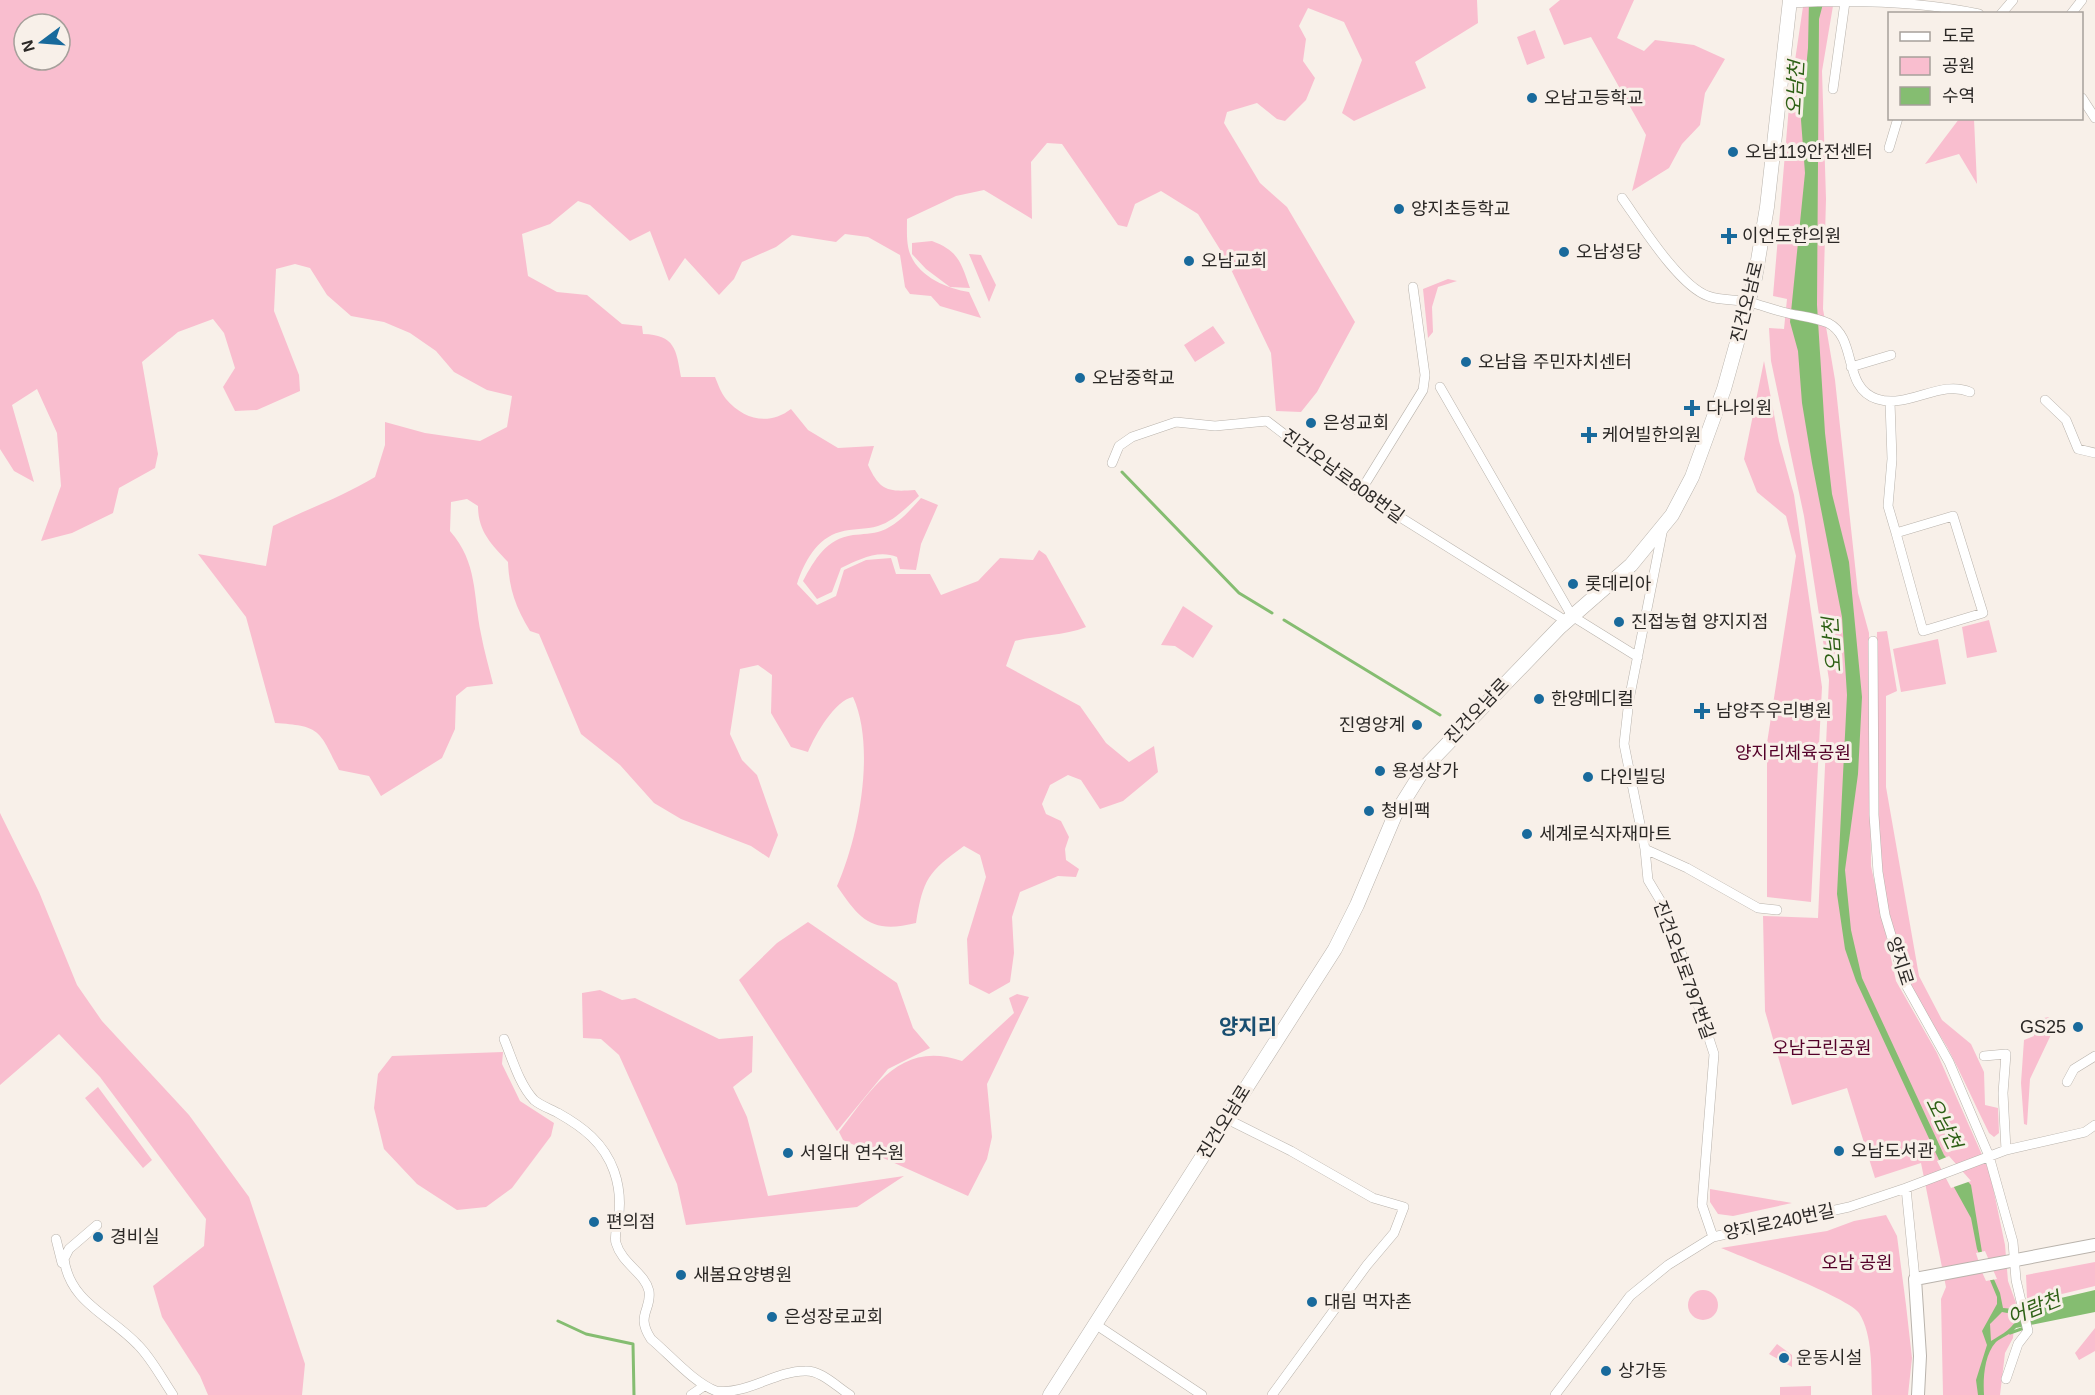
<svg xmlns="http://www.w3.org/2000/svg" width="2095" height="1395" viewBox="0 0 2095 1395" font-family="Arial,'Noto Sans KR',sans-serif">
<rect width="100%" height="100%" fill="#f8f0e9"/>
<!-- green -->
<path fill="#f9becf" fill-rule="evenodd" d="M0,0H1477L1478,23L1415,62L1426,88L1354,121L1342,113L1362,60L1344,22L1308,8L1299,26L1306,39L1303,61L1315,78L1306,100L1285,121L1277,119L1257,103L1227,112L1224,123L1260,183L1287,207L1355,322L1317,392L1301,412L1276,411L1271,353L1226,259L1198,214L1161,191L1135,204L1127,227L1118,225L1062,144L1047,143L1031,162L1032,219L984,190L956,196L907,219C907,231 906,245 911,256C920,277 948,289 969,292L981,318L940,306L931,296L910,294L905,287L900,255L868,237L845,234L836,242L792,235L776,247L742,262L734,279L719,295L685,258L669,281L650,231L630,241L590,205L578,201L550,224L522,234L528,276L557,292L587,295L622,324L642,326L643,334C675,335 676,349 681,377H715C718,384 721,393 726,399C744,420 769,426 791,409L808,430L838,448L874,446L868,465C880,491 888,492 915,490L919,496C907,507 894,521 878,526C866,530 852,528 840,532C817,538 804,562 797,584L817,605L836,596L844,570L866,560L891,558L896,574H930L941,595L978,581L1000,558L1033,560L1039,550L1046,555L1086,627C1064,636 1038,635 1015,641L1006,666L1080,706L1106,743L1129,762L1154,746L1158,772L1123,801L1100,809L1081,780L1068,775L1050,785L1042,804L1046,814L1061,821L1069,837L1065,849L1066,860L1079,869L1076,877L1058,876L1020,892L1012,917L1014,953L1010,982L989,994L969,984L967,939L986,877L980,855L964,846C928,872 923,879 916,923C872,934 860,920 837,886C859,837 876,747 853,697C835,700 815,735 808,752L791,747L771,713L772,675L758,665L740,669L730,734L742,760L757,775L778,835L769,858L751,846L681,819L654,803L620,765L581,734L539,634L530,631C516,608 509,589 508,562C491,544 478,531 478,506L467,499L451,502L450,531C478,563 473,595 481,634C484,651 489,667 493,684L467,687L456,696L455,729L442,758L381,796L369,776L339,770C319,730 321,726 275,723L246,617L198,554L266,566L273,526C307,509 342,497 375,477L385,445V422L425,433L480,441L507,427L512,396L487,390L454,372L436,351L410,333L384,322L351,316L327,295L310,268L295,264L276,269L274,311L299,375L300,391L257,410L235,411L223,387L235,368L224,333L213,319L178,332L142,362L158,454L155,468L119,488L113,513L72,533L41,541L61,486L57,433L37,389L12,405L34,482L14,471L0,449ZM24,24H60V60H24Z
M1560,0H1634L1617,38L1644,51L1655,40L1694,45L1725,59L1705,93L1700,125L1682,144L1669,168L1632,191L1646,135L1591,37L1564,45L1549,9Z
M1804,0H1834L1822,71L1826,199L1823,309L1835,380L1858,593L1869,633L1871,866L1896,981L1937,1053L1990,1173L2005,1245L2008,1281L2016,1303L2013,1338L2005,1353L2000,1395H1943L1941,1299L1946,1287L1921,1163L1875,1178L1847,1088L1792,1105L1765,1011L1763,916L1818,918L1829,680L1804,516L1771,361L1769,328L1784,329L1787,299L1773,296L1790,94Z
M1535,30L1545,58L1527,65L1517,37Z
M1959,119H1974L1977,184L1959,154L1925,164Z
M932,241C959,251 961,263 970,288L950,287L926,269L912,254V243Z
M969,254L981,255L996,285L989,302Z
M1448,279L1457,281L1438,287L1432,307L1433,332L1428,338L1423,289Z
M1213,326L1225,343L1195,362L1184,345Z
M1764,361L1779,441L1794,495L1822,687L1811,902L1767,897V743L1796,556L1786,516L1757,492L1744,459Z
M921,498L938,505L921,544L916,570L900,569L897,557C878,549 858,560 841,568L832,592L817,599L803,581C815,559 826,539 853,535C862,534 873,534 881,531C898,525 910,510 921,498Z
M1183,606L1213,626L1193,658L1175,646L1161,645Z
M1989,620L1997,652L1967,658L1962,627Z
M1887,631L1897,691L1886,696V787L1919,976L1942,1020L1971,1044L1984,1072L1985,1105L1998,1108L1999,1133L1994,1137L1989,1133C1975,1105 1962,1075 1947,1047C1935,1026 1920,1007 1910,984C1866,881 1876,742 1877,632Z
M1938,639L1946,684L1901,692L1893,649Z
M0,813L39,892L77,985L102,1021L189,1115L249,1197L305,1364L302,1395H208L200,1376L162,1317L153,1286L204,1246L206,1219L100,1077L59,1034L0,1085Z
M808,922L897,983L913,1028L930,1048L888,1069L837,1131L739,980L777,943Z
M600,990L622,1000L635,998L719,1039L753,1036L752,1072L733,1087L747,1117L768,1196L904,1176L857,1207L686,1225L677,1184L619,1055L601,1039L583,1038L582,993Z
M1017,994L1029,997L987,1084L992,1137L987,1159L968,1196L843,1140L839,1132C872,1089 900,1039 962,1061L1014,1013L1009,998Z
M2049,1017L2051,1023L2057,1022L2030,1079L2027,1125L2024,1124L2021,1083L2024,1040L2034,1036L2033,1020Z
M503,1052L502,1064L520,1101L554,1123L551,1136L512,1188L486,1207L457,1210L417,1184L384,1149L374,1108L378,1074L392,1056Z
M98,1087L152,1160L143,1168L85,1098Z
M1710,1189L1792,1203L1733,1216L1718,1214L1710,1202Z
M1886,1215L1897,1236L1906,1305L1912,1358L1908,1395H1872C1871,1370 1873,1335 1859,1313C1849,1298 1745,1258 1721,1248L1827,1231L1854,1221Z
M2095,1262V1286L2037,1300L2027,1298L2026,1275Z
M1688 1305a15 15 0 1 1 30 0a15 15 0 1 1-30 0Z
M2095,1328V1351L2079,1360L2075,1353Z
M1777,1344L1792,1355V1367L1769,1354Z
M1811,1386V1395H1780V1387Z"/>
<!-- water -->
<path fill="#85bd71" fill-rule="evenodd" d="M1809,0H1824L1819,19L1817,305L1825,433L1832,494L1849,562L1862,697L1858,774L1845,870L1851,930L1862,978L1944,1155L1971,1185L1982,1252L2000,1293L2003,1308L2014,1309L2095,1290V1312L2016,1328C2010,1335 2002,1337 1996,1342C1984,1355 1983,1379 1984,1395H1978L1976,1380L1987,1345L1982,1331L1997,1304V1297L1977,1249L1971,1218L1939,1160L1856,981L1845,949L1837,894L1847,695L1842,617L1812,463L1802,403L1798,351L1790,322L1805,173L1801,120L1808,48ZM2002,1312L2018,1315C2015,1328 2002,1334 1991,1341L1990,1324Z"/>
<!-- pier -->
<path fill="#f8f0e9" d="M1949,1156L1971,1181L1951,1188L1937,1161Z
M1985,1251L1997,1279L1986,1281L1982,1272L1976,1253Z"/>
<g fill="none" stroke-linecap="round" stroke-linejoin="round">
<!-- stream -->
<path stroke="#85bd71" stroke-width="3" d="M1122,472L1239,593L1272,613
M1284,620L1440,715
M558,1321L586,1334L633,1344L634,1395
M2010,1333L2027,1327"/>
<defs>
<path id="minor" d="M1790,3C1851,0 1919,1 1979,14
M2001,14L2013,0
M2071,14L2082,0
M1833,89L1845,2
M2082,98L2095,118
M1889,148L1898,118
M1622,198C1640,223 1679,286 1708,296C1721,301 1736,299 1749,302C1760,305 1772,309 1783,312C1797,316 1815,317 1828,323C1858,338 1842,388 1877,399C1909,409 1940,379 1970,392
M1851,367L1891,355
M1440,387L1572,616L1638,657
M2045,400L2066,420L2078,449L2095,453
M1890,402L1892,459L1888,506L1896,533
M1112,463L1119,446L1132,437L1176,422L1215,426L1267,421L1360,492L1566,621
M1360,492L1423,390L1425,375L1413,287
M1953,516L1983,613L1923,631L1896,533Z
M1663,528L1629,700L1624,744L1645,849L1648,880L1663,905L1681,952L1714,1054L1702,1205L1713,1237
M1873,641L1874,815L1878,872L1885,915L1906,985L1949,1062L1989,1156L2013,1242L2016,1280L2028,1331L2018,1344L2006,1379
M1645,849L1687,868L1758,908L1777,910
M504,1039C512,1058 519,1084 534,1100C541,1106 551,1109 558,1113C583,1127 604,1143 614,1171C620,1188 621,1203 618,1221C617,1228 614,1236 616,1243C622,1264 645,1273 649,1291C652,1310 635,1315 651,1339C669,1354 694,1383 716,1391C747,1395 775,1371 805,1371C821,1370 837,1387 850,1395
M1984,1056L2006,1054L2003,1093L2006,1150
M2067,1082L2074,1069L2095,1056
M1227,1119L1291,1151L1373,1198L1404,1207L1394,1233L1367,1265L1272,1395
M1906,1188L2006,1150L2085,1132L2095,1125
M97,1225L69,1249L64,1259C70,1303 110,1315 138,1345C152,1359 162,1379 173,1395
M56,1239L62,1263
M1095,1324L1202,1395
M691,1395L704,1386
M1555,1395L1630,1296L1668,1265L1713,1237L1849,1207L1906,1188L1915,1279"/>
<path id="tertiary" d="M1918,1395L1920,1356L1915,1279L2095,1245"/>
<path id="secondary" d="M1050,1395L1335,949L1357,905L1395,815L1425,767L1560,627L1631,565L1672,515L1692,477L1724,389L1755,278L1767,207L1790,0"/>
</defs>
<!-- minor casing -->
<use href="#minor" stroke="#b9b3ac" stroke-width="10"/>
<!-- tertiary casing -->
<use href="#tertiary" stroke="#b9b3ac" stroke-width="14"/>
<!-- secondary casing -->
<use href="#secondary" stroke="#b9b3ac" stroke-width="15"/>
<!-- minor -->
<use href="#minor" stroke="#fff" stroke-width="9"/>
<!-- tertiary -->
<use href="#tertiary" stroke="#fff" stroke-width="12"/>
<!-- secondary -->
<use href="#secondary" stroke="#fff" stroke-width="14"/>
</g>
<!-- markers -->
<g fill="#196a9c" stroke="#f8f0e9" stroke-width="2">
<circle cx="1532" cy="98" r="6"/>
<circle cx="1733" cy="152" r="6"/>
<circle cx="1399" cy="209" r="6"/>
<path d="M1726 227h6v6h6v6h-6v6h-6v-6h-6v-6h6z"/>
<circle cx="1564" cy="252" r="6"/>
<circle cx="1189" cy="261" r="6"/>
<circle cx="1466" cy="362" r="6"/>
<circle cx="1080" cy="378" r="6"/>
<path d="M1689 399h6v6h6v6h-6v6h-6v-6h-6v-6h6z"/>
<circle cx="1311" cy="423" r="6"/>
<path d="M1586 426h6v6h6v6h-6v6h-6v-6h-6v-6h6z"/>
<circle cx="1573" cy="584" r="6"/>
<circle cx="1619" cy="622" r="6"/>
<circle cx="1539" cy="699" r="6"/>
<path d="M1699 702h6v6h6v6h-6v6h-6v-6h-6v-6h6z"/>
<circle cx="1417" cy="725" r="6"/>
<circle cx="1380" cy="771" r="6"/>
<circle cx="1588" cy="777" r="6"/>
<circle cx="1369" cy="811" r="6"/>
<circle cx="1527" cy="834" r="6"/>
<circle cx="2078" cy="1027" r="6"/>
<circle cx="1839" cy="1151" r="6"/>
<circle cx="788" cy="1153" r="6"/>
<circle cx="594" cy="1222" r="6"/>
<circle cx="98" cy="1237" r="6"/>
<circle cx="681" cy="1275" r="6"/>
<circle cx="1312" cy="1302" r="6"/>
<circle cx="772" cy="1317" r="6"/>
<circle cx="1784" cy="1358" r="6"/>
<circle cx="1606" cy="1371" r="6"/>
</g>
<g text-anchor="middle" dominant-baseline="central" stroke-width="6" stroke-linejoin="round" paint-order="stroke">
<!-- poi labels -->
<g font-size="18" fill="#2b2826" stroke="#f8f0e9" text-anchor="start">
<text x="1544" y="98">오남고등학교</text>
<text x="1745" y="152">오남119안전센터</text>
<text x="1411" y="209">양지초등학교</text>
<text x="1742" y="236">이언도한의원</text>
<text x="1576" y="252">오남성당</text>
<text x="1201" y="261">오남교회</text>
<text x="1478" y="362">오남읍 주민자치센터</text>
<text x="1092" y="378">오남중학교</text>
<text x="1706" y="408">다나의원</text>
<text x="1323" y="423">은성교회</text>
<text x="1602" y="435">케어빌한의원</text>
<text x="1585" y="584">롯데리아</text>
<text x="1631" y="622">진접농협 양지지점</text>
<text x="1551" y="699">한양메디컬</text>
<text x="1716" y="711">남양주우리병원</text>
<text x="1405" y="725" text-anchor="end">진영양계</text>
<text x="1392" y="771">용성상가</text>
<text x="1600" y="777">다인빌딩</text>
<text x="1381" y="811">청비팩</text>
<text x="1539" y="834">세계로식자재마트</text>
<text x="2066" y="1027" text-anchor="end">GS25</text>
<text x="1851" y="1151">오남도서관</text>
<text x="800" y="1153">서일대 연수원</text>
<text x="606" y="1222">편의점</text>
<text x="110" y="1237">경비실</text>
<text x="693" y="1275">새봄요양병원</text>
<text x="1324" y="1302">대림 먹자촌</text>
<text x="784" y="1317">은성장로교회</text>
<text x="1796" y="1358">운동시설</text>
<text x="1618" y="1371">상가동</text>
</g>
<!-- street labels -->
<g font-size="18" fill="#2b2826" stroke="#f8f0e9">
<text transform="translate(1747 302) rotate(-76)">진건오남로</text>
<text transform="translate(1343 476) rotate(36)">진건오남로808번길</text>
<text transform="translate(1477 711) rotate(-46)">진건오남로</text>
<text transform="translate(1900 961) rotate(72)">양지로</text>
<text transform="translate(1684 970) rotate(70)">진건오남로797번길</text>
<text transform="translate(1224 1122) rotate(-58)">진건오남로</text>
<text transform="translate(1779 1222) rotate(-12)">양지로240번길</text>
</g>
<!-- park labels -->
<g font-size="18" fill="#540029" stroke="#f8f0e9">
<text x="1793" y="753">양지리체육공원</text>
<text x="1822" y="1048">오남근린공원</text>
<text x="1857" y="1263">오남 공원</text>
</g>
<!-- water labels -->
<g font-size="20" font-style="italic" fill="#2d6015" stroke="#f8f0e9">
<text transform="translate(1795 88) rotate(-87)">오남천</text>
<text transform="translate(1832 645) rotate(-94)">오남천</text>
<text transform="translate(1944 1123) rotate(64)">오남천</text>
<text transform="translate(2034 1308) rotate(-22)">어람천</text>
</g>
<!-- quarter labels -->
<g font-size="21" font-weight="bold" fill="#194e70" stroke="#f8f0e9">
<text x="1248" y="1026">양지리</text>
</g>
</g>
<!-- legend -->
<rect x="1888" y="12" width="195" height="108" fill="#f8f0e9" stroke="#a6a09b" stroke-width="1.5"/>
<rect x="1900" y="32" width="30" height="9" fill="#ffffff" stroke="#a6a09b" stroke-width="1.5"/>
<text x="1942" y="42" font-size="18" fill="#2b2826">도로</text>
<rect x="1900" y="57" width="30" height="18" fill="#f9becf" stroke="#a6a09b" stroke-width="1.5"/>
<text x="1942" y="72" font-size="18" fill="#2b2826">공원</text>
<rect x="1900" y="87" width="30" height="18" fill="#85bd71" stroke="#a6a09b" stroke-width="1.5"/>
<text x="1942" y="102" font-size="18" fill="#2b2826">수역</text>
<!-- north arrow -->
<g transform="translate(42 42) rotate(254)"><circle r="28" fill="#f8f0e9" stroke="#a6a09b" stroke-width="1.5"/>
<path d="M0-4.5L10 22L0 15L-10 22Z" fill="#196a9c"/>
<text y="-9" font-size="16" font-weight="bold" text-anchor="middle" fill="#2b2826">N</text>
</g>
</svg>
